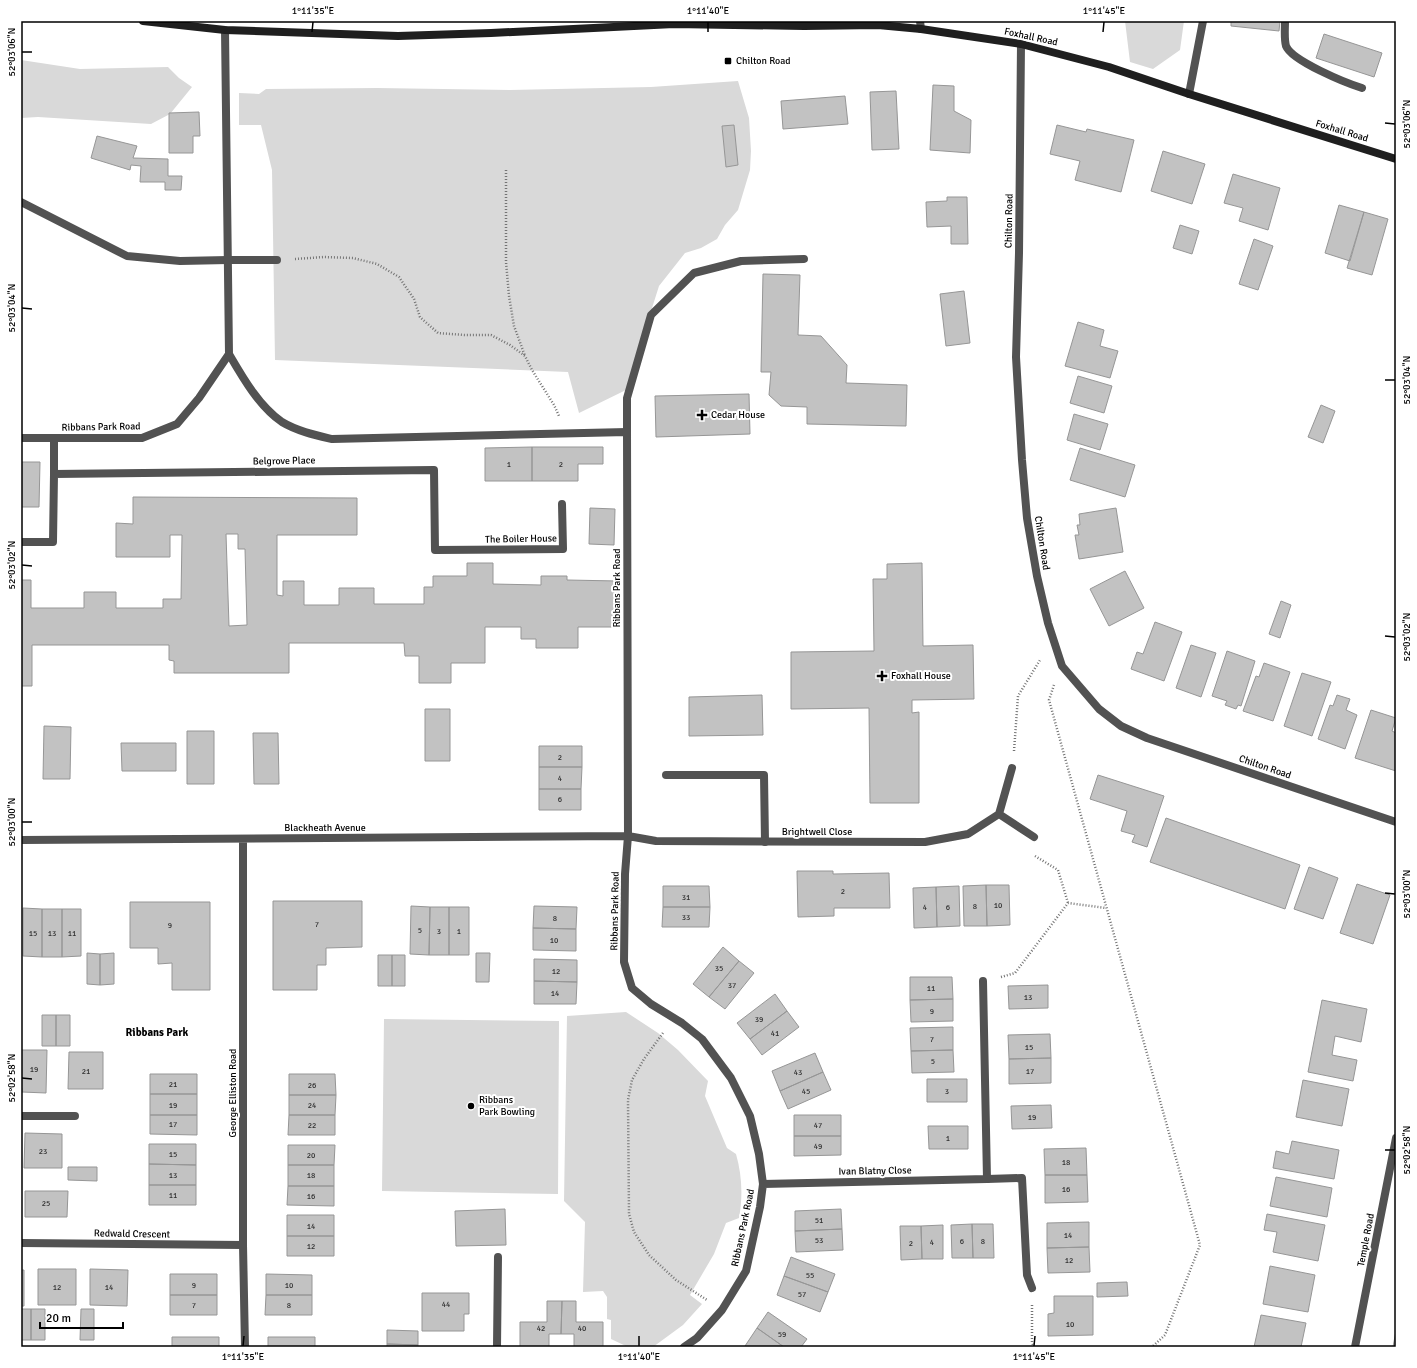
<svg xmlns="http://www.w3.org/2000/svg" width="1417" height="1368" viewBox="0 0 1417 1368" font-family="Signika,sans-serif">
<rect width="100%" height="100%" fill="#fff"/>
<!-- green -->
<path fill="#d9d9d9" d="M1125,21H1184L1180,50L1153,69L1130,62Z
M21,60L80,69L168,67L179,78L192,87L170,114L151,124L38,117L21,118Z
M738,81L749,118L751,151L750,170L738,210L725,225L717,239L701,248L685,253L659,286L626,390L579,413L568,372L275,360L272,170L261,125H239V93L259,94L266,89L377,88L510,90L651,87Z
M626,1012L658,1033L678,1050L708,1081L705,1096L727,1148L736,1154C742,1175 743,1196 739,1218L726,1223L714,1254L690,1295L702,1304L683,1325L653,1347H628L611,1339V1320L607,1319V1297L603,1291L583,1292L585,1222L564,1201L567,1016Z
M384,1019L559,1021L558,1194L382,1191Z"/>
<!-- building -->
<path fill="#c2c2c2" stroke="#969696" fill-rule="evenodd" d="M1231,21H1280L1279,31L1231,26Z
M1324,34L1382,53L1374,77L1316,58Z
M933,85L954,86V111L971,120L970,153L930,150Z
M896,91L899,149L872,150L870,92Z
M845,96L848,124L783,129L781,101Z
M199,112L200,136H193V153H169V113Z
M734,125L738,165L726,167L722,126Z
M1057,125L1086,132L1087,129L1134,140L1121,192L1075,180L1080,161L1050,154Z
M97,136L137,146L133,158L168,159V176H182L181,190H165V182H140L141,166L131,165L130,170L91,158Z
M1163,151L1205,164L1192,204L1151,191Z
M1233,174L1280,188L1268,230L1239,221L1243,208L1224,203Z
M947,197H967L968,244H951V226L927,227L926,202L947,201Z
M1339,205L1364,212L1350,261L1325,253Z
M1364,212L1388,219L1372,275L1347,268Z
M1180,225L1199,231L1192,254L1173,248Z
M1254,239L1273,246L1258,290L1239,284Z
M763,274L800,275L798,335L821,336L847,365L846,383L907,385L906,426L807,424V407L781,406L769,395L771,372H761Z
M964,291L970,343L946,346L940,294Z
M1078,322L1104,330L1100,346L1118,351L1110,378L1065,366Z
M1078,376L1112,386L1104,413L1070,403Z
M749,394L750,434L656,437L655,396Z
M1321,405L1335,411L1323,443L1308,437Z
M1074,414L1108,424L1100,450L1067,440Z
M532,447H603V464H578V481H532Z
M532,447V481H485V448Z
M1080,448L1135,465L1125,497L1070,480Z
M21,462H40L39,507H21Z
M133,497L357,498V535H277V595L283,596V581H304V605H339V588H374V604H424V587H433V576H467V563H493V584L541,585V576H567V580L618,581V627H578V648H536V639H521V627H485V663H451V683H419V656H405L404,643H289V673H174V661L169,660V645H32V686H21V580H31V608H84V592H116V608H163V599H181L182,535H170V557H116V523L133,524ZM226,534H238V549H245L247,625L229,626Z
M590,508L615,509L614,545L589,544Z
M1116,508L1123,552L1079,559L1075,535H1079L1077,525H1080L1079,514Z
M922,563L923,646L973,645L974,699L912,700V713L919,712V803H870L869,708L791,709V652L874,651L873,579H887V564Z
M1125,571L1144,608L1109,626L1090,589Z
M1281,601L1291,605L1280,638L1269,634Z
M1155,622L1182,632L1164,681L1131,669L1137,652L1143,654Z
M1191,645L1216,653L1201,697L1176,688Z
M1227,651L1255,661L1241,706L1238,705L1236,709L1225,705L1227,701L1212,696Z
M1264,663L1290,672L1273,721L1243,711L1256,676L1259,677Z
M1302,673L1331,682L1312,736L1284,726Z
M762,695L763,735L689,736V697Z
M1337,695L1350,699L1346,710L1357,715L1345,749L1318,739L1330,705L1333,706Z
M425,709H450V761H425Z
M1371,710L1396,718L1392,731L1396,733V771L1355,758Z
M44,726L71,727L70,779H43Z
M187,731H214V784H187Z
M253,733H278L279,784H254Z
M121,743H176V771H122Z
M539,746H582V767H539Z
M539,767H582L581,789H539Z
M1098,775L1164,796L1147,847L1132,842L1135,835L1121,831L1127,811L1090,799Z
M539,789H581V810H539Z
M1166,818L1300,865L1285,909L1150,862Z
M1309,867L1338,878L1323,919L1294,909Z
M797,871H833V874L889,873L890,908H834V916L798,917Z
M1357,884L1390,895L1373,944L1340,933Z
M986,885L987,926H964L963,886Z
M986,885H1009L1010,925L987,926Z
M663,886H709L710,907H663Z
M959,886L960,926L937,927L936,887Z
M936,887L937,927L914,928L913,888Z
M273,901H362V947L326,948V965H317V990H273Z
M130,902H210V990H172V963L158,964V948H130Z
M411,906L430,907L429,955L410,954Z
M534,906L577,907L576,929L533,928Z
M430,907H449V955H429Z
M449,907H469V955H449Z
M663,907H710L709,927H662Z
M23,908L42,909V957L23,956Z
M42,909H62V957H42Z
M62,909H81V956L62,957Z
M533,928L576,929V951L533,950Z
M723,947L739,961L709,997L693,984Z
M87,953L100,954V985L87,984Z
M114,953V984L100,985V954Z
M476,953H490L489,982H476Z
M378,955H392V986H378Z
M392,955H405V986H392Z
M534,959L577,960V982L534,981Z
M739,961L754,973L725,1009L709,997Z
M910,977H952L953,999L910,1000Z
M534,981L577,982L576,1004H534Z
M1048,985V1008L1009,1009L1008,986Z
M775,994L787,1011L750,1039L737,1023Z
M953,999V1021L911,1022L910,1000Z
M1322,1000L1367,1009L1361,1042L1335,1036L1332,1055L1357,1060L1353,1081L1308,1072Z
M787,1011L799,1027L762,1055L750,1039Z
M42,1015H56V1046H42Z
M56,1015H70V1046H56Z
M953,1027V1050L911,1051L910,1028Z
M1050,1034L1051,1058L1009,1059L1008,1035Z
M21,1050H47L46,1093L22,1092V1088H21Z
M953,1050L954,1072L912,1073L911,1051Z
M69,1052H103V1089H68Z
M815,1053L823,1072L780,1091L772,1071Z
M1051,1058V1083L1009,1084V1059Z
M823,1072L831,1090L788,1109L780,1091Z
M150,1074H197V1094H150Z
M289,1074H335L336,1095H289Z
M927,1079H967V1102H927Z
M1303,1080L1349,1089L1342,1126L1296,1117Z
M150,1094H197V1115H150Z
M289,1095H336L335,1115H289Z
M1051,1105L1052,1128L1012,1129L1011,1106Z
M150,1115H197V1135L150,1134Z
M289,1115H335V1135H288Z
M794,1115H841V1136H794Z
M928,1126H968V1149H929Z
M25,1133L62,1134V1168H24Z
M794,1136H841V1155L794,1156Z
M1292,1141L1339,1150L1334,1179L1273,1168L1276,1151L1289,1154Z
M149,1144H196V1165L149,1164Z
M288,1145H335L334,1165H288Z
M1086,1148L1087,1175H1045L1044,1149Z
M149,1164L196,1165V1185H149Z
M288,1165H334V1186H288Z
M68,1167H97V1181L68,1180Z
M1045,1175H1087L1088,1202L1045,1203Z
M1276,1177L1332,1188L1327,1217L1270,1206Z
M149,1185H196V1205H149Z
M288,1186H334V1206L287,1205Z
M25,1191H68L67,1217H25Z
M505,1209L506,1245L456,1246L455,1211Z
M841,1209L842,1229L795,1231V1211Z
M1267,1214L1325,1225L1318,1261L1273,1252L1277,1232L1264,1230Z
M287,1215H334V1236H287Z
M1089,1222V1247L1047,1248V1223Z
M972,1224H993L994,1258H973Z
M972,1224L973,1258H952L951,1225Z
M943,1225V1259H922L921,1226Z
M900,1226H921L922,1259L901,1260Z
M842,1229L843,1250L796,1252L795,1231Z
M287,1236H334V1256H287Z
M1089,1247L1090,1272L1048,1273L1047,1248Z
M791,1257L835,1274L828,1292L784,1276Z
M1270,1266L1315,1275L1308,1312L1263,1304Z
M38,1269H76V1305H38Z
M90,1269L128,1270L127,1306L90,1305Z
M21,1270H24V1306H21Z
M170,1274H217V1295H170Z
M266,1274L312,1275V1295H266Z
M784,1276L828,1292L820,1312L777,1295Z
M1127,1282L1128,1296L1097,1297V1283Z
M422,1293H469V1314H464V1331H422Z
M170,1295H217V1315H170Z
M266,1295H312V1315H265Z
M1054,1296H1093V1335L1048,1336V1314L1054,1313Z
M547,1301H562L561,1334H549V1347H520V1322H547Z
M562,1301H576V1322H603V1347H574V1334H561Z
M21,1309H31V1340H21Z
M31,1309H45V1340H31Z
M81,1309H94V1340H80Z
M768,1312L807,1339L801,1347H784L757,1328Z
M1261,1315L1306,1323L1301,1347H1254Z
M757,1328L784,1347H747L745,1346Z
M387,1330L418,1331V1345L387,1344Z
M1396,1331V1347H1393Z
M172,1337H219V1347H172Z
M268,1337H315V1347H268Z
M387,1344L418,1345V1347H387Z"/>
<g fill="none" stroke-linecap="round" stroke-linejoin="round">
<!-- path -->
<path stroke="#747474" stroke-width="2.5" stroke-dasharray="1 2" stroke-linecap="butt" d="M506,170V262L509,296L514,326L525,356
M295,259L324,257L353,258L377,264L399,277L414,299L420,317L438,333L464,335H491L510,345L525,356L532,370L554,405L559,416
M1054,685L1049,700L1200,1245L1165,1335L1152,1347
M1014,751L1018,696L1040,660
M1035,856L1058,870L1068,903
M1001,977L1015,973L1068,903L1106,908
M663,1033L644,1059L632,1080L628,1100L629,1214L634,1232L649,1255L676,1280L707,1300
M1032,1305V1343L1034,1347"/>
<!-- lane -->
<path stroke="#525252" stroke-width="8" d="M920,21L921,29
M1285,21C1285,29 1284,39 1286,46C1292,61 1346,83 1362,88
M1189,94L1203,21
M21,202L127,256L180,261L228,260
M627,432V398L651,315L694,273L741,261L804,259
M54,438V474L434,470L435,550L563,549L562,504
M21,542H53L54,474
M666,775H764L765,842
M21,1116H75
M987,1179L1022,1178L1027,1275L1032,1288
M497,1347L498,1257"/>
<!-- street -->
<path stroke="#525252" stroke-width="8" d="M225,30L229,354
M1021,44L1019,253L1016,357L1022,460L1027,518L1037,576L1048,623L1062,666L1099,709L1121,726L1147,738L1396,822
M228,260H277
M229,354C243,378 259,406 282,422C297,431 315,435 332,439L627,432L628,836L625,874L624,962L632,988L651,1004L682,1023L702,1039L731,1078L750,1116L759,1154L763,1184L760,1207L746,1271L722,1310L697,1338L684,1347
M21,438H142L177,424L199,398L229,354
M999,814L1034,837
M243,839V1245L245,1347
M21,840L628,836L656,841L925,842L968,834L999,814L1012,768
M763,1184L987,1179L983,981
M21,1243L243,1245
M1355,1347L1396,1138"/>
<!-- secondary -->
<path stroke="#1f1f1f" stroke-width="8" d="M143,21L225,30L398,36L491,33L674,24L804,26L878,25L921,29L1021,44L1109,67L1189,94L1396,159"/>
</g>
<!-- ticks -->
<path fill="none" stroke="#000" stroke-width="1.5" d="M312,32L313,22M708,32V22M1103,32L1104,22M22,52H32M1385,123L1395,124M22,308L32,309M1385,380H1395M22,565L32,566M1385,636L1395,637M22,822H32M1385,893L1395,894M22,1078L32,1079M1385,1150H1395M243,1346L244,1336M639,1346V1336M1034,1346L1035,1336"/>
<!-- markers -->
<g fill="#000" stroke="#fff" stroke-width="1.5">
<rect x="724" y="57" width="8" height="8" rx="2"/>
<path d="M700 409h4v4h4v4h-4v4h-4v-4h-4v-4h4z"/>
<path d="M880 670h4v4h4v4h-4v4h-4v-4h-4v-4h4z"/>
<circle cx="471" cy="1106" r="4"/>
</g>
<g text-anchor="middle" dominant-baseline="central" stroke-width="4" stroke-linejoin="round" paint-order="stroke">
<!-- number labels -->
<g font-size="8" fill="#303030">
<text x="509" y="464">1</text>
<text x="561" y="464">2</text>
<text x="560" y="757">2</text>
<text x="560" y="778">4</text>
<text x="560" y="799">6</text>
<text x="843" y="891">2</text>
<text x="686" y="897">31</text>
<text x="998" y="905">10</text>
<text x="975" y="906">8</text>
<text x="925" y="907">4</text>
<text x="948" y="907">6</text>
<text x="686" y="917">33</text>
<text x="555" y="918">8</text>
<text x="317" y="924">7</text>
<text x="170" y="925">9</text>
<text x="420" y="930">5</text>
<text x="439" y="931">3</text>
<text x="459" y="931">1</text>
<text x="33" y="933">15</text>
<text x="52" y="933">13</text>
<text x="72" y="933">11</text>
<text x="554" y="940">10</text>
<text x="719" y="968">35</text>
<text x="556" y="971">12</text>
<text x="732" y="985">37</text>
<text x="931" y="988">11</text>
<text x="555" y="993">14</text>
<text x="1028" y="997">13</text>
<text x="932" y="1011">9</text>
<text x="759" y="1019">39</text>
<text x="775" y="1033">41</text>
<text x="932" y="1039">7</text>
<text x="1029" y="1047">15</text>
<text x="933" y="1061">5</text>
<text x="34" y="1069">19</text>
<text x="86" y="1071">21</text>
<text x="1030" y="1071">17</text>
<text x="798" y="1072">43</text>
<text x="173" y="1084">21</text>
<text x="312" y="1085">26</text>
<text x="806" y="1091">45</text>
<text x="947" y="1091">3</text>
<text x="173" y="1105">19</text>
<text x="312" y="1105">24</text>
<text x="1032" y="1117">19</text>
<text x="173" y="1124">17</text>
<text x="312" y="1125">22</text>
<text x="818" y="1125">47</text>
<text x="948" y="1138">1</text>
<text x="818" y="1146">49</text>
<text x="43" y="1151">23</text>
<text x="173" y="1154">15</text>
<text x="311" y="1155">20</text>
<text x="1066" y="1162">18</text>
<text x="173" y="1175">13</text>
<text x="311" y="1175">18</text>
<text x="1066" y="1189">16</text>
<text x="173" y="1195">11</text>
<text x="311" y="1196">16</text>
<text x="46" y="1203">25</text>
<text x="819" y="1220">51</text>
<text x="311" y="1226">14</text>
<text x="1068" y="1235">14</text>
<text x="819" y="1240">53</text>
<text x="962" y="1241">6</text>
<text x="983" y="1241">8</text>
<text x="932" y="1242">4</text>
<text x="911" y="1243">2</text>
<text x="311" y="1246">12</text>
<text x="1069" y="1260">12</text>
<text x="810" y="1275">55</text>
<text x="194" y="1285">9</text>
<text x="289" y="1285">10</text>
<text x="57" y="1287">12</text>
<text x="109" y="1287">14</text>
<text x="802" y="1294">57</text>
<text x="446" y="1304">44</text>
<text x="194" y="1305">7</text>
<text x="289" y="1305">8</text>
<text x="1070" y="1324">10</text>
<text x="541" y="1328">42</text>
<text x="582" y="1328">40</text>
<text x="782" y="1334">59</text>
</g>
<!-- street labels -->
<g font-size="10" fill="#000" stroke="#fff">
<text transform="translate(1031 37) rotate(12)">Foxhall Road</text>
<text transform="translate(1342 131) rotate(17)">Foxhall Road</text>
<text transform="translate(1009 221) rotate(-89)">Chilton Road</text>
<text transform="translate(101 427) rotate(-1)">Ribbans Park Road</text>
<text transform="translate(284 461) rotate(-1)">Belgrove Place</text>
<text transform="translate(521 539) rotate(-1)">The Boiler House</text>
<text transform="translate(1042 543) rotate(81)">Chilton Road</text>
<text transform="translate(617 588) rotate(-90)">Ribbans Park Road</text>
<text transform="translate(1265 767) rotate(19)">Chilton Road</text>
<text x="325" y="828">Blackheath Avenue</text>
<text x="817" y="832">Brightwell Close</text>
<text transform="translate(615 911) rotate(-89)">Ribbans Park Road</text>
<text transform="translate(233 1093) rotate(-90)">George Elliston Road</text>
<text transform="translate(875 1171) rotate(-1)">Ivan Blatny Close</text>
<text transform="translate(743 1228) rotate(-78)">Ribbans Park Road</text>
<text transform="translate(132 1234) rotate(1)">Redwald Crescent</text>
<text transform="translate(1366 1240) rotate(-79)">Temple Road</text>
</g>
<!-- poi labels -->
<g font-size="10" fill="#000" stroke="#fff" text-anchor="start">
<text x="736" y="61">Chilton Road</text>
<text x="711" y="415">Cedar House</text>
<text x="891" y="676">Foxhall House</text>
<text x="479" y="1100">Ribbans<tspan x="479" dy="12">Park Bowling</tspan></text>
</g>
<!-- neighbourhood labels -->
<g font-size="11" font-weight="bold" fill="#000" stroke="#fff">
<text x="157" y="1032">Ribbans Park</text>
</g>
</g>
<!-- border -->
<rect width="1417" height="1368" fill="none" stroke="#ffffff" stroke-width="44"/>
<!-- scale -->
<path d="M40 1322v6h83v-6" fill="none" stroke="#000000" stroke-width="2"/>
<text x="46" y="1322" font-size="12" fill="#000000" stroke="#ffffff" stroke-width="3" paint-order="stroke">20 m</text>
<rect x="22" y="22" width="1373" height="1324" fill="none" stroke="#000" stroke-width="1.5"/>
<g font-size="10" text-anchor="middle" fill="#000">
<text x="313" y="14">1°11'35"E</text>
<text x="708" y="14">1°11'40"E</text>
<text x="1104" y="14">1°11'45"E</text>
<text transform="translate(11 52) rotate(-90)" y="4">52°03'06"N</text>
<text transform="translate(1406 124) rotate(-90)" y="4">52°03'06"N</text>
<text transform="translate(11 308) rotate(-90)" y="4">52°03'04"N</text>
<text transform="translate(1406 380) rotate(-90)" y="4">52°03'04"N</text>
<text transform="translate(11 565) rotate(-90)" y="4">52°03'02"N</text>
<text transform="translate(1406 637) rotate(-90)" y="4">52°03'02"N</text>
<text transform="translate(11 822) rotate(-90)" y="4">52°03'00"N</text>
<text transform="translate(1406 894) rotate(-90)" y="4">52°03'00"N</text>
<text transform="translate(11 1078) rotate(-90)" y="4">52°02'58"N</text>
<text transform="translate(1406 1150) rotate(-90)" y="4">52°02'58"N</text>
<text x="243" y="1360">1°11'35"E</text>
<text x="639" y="1360">1°11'40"E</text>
<text x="1034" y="1360">1°11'45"E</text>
</g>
</svg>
